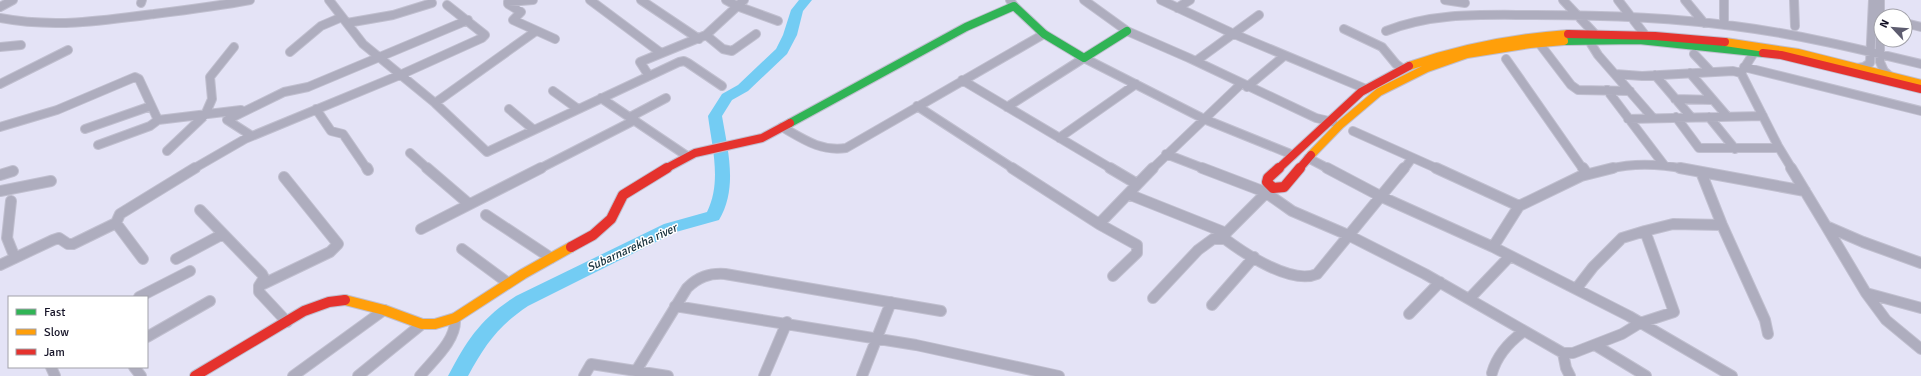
<svg xmlns="http://www.w3.org/2000/svg" width="1921" height="376" viewBox="0 0 1921 376" font-family="Signika,sans-serif">
<rect width="100%" height="100%" fill="#e4e3f6"/>
<g fill="none" stroke-linecap="round" stroke-linejoin="round">
<!-- river -->
<path fill="#73ccf3" fill-rule="evenodd" d="M799,0H812L803,11L797,35L787,54L748,91L732,100L722,116C728,151 738,188 719,220L676,232L528,306C498,326 485,345 468,376H448C467,340 481,318 516,296L664,224L707,212C722,182 712,147 708,116L722,94L738,85L776,49L783,35L791,10Z"/>
<defs>
<path id="street-far1" d="M329,0L363,44L435,103L487,152L679,62L684,61L688,63L722,86
M533,0L508,2V4L521,12L513,20L555,39
M590,0L661,53
M641,0L699,39
M726,0L737,6L778,21
M1010,0L1014,6
M1084,0L1127,31L1189,58L1316,118L1333,122
M1161,0L1234,34L1366,89
M1445,0L1465,3
M1563,0L1594,33
M1618,0L1649,40
M1685,0L1704,23
M1724,0V25
M1794,0L1795,26
M1880,0V62L1884,71L1891,77
M141,3L142,0
M0,7L13,0
M1177,8L1190,0
M0,18C52,28 102,21 154,14C186,10 218,6 250,0
M347,23L393,15L432,3
M1905,23L1921,27
M1344,29L1382,47L1396,64L1403,69
M1386,31C1435,12 1483,15 1535,15C1602,15 1668,17 1734,26C1797,34 1859,49 1921,64
M706,35L723,49L732,51L756,34
M1588,39L1598,55L1653,118
M1539,43L1571,85L1578,90L1630,91
M0,47L21,45
M1755,51L1741,73L1778,146L1792,169
M290,52L321,26L342,17
M1694,54L1711,72
M1506,59L1583,169
M1196,61L1259,15
M1744,67L1921,111
M1857,68L1864,67L1870,63L1873,0
M1690,73L1727,116
M1615,74L1642,76L1733,71L1741,73
M1655,75L1691,117
M649,76L640,62L706,35L744,0
M962,80L1112,169
M0,84L68,50
M1247,87L1284,56
M1607,90L1664,165
M553,91L578,109
M601,98L687,156
M1675,99L1713,100
M435,103L536,31
M917,106L1014,169
M1007,107L1084,58L1204,119L1293,155
M316,109L331,131L343,134L367,169
M509,109L534,130
M630,117L666,98
M1676,117L1699,148H1779
M1709,117L1735,149
M1628,119L1763,116
M0,127L57,110L135,77L139,79L158,120L241,110
M782,127C803,139 821,152 846,148L1044,34
M85,129L151,106
M1353,131L1438,169
M252,136L227,120L284,92L308,87L468,20
M1059,138L1136,84
M98,145L150,126L158,120
M167,151L205,115L212,99L210,77L234,47
M410,153L428,169
M1166,154L1205,169
M1308,158L1329,169
M193,169L245,139L400,75L482,38L485,35L447,5
M539,169L635,120
M1152,169L1241,84
M1404,169L1412,158
M1609,169C1633,163 1660,164 1685,169"/>
<path id="street" d="M367,168L368,170
M427,168L469,204
M1012,168L1099,224L1137,245V253L1113,276
M1110,168L1137,184
M1202,168L1265,192L1292,211L1348,235L1425,274L1563,353H1573L1622,334L1640,323L1674,312L1645,231L1673,224L1722,225
M1327,168L1382,197L1493,247L1629,316L1732,376
M1436,168L1519,206
M1583,168L1587,174
M1680,168L1805,191
M1791,168L1826,226L1863,242L1921,263
M1701,172L1722,225L1765,320L1768,334
M0,175L13,171
M1270,189L1226,233L1225,239C1245,254 1292,285 1317,274L1404,168
M0,191L51,181
M1128,194L1226,233
M11,201L7,238L15,258
M200,210L262,274L264,278L259,286V292L287,322
M486,215L551,258
M1099,224L1153,168
M1826,226L1866,293L1886,320L1921,349
M421,229L541,168
M1493,247L1519,206L1581,176L1613,168
M462,249L508,283
M143,259L116,223L120,214L195,168
M176,259L223,234
M0,265L53,240L59,238L68,244H73L116,223
M259,286L330,252L338,244L284,177
M1576,289L1593,267L1622,238L1645,231
M1866,293L1921,308
M139,297L190,271
M1153,298L1198,250L1213,239H1225
M1469,299L1510,256
M1212,305L1254,257
M675,306L916,345L1059,376
M1409,314L1440,282
M147,337L210,301
M1595,345L1646,376
M1563,353L1566,368L1570,376
M51,367L55,376
M134,367L141,376
M636,371L687,288C698,277 709,273 725,274L941,311
M1492,373C1497,355 1509,342 1524,331
M293,376L384,310
M358,376L422,324
M420,376C433,360 457,340 455,318
M584,376L591,364L668,376
M764,376L787,322
M862,376L891,302"/>
<path id="fast" d="M1564,41L1639,40L1763,53
M790,123L966,27L1014,6L1044,34L1084,58L1127,31"/>
<path id="slow-far1" d="M1725,42L1798,53L1921,84
M1409,66C1461,48 1513,38 1568,34
M1311,155L1340,125L1379,92L1427,68L1467,54L1530,44L1564,41"/>
<path id="slow" d="M345,300L384,310L422,324H435L455,318L523,274L571,247"/>
<path id="jam-far1" d="M1568,34L1655,36L1725,42
M1763,53L1781,55L1921,89
M665,169L695,153L762,138L790,123
M1278,169L1361,92L1409,66
M1299,169L1311,155"/>
<path id="jam" d="M1279,168L1268,178L1267,182L1273,188L1284,187L1300,168
M571,247L593,235L611,219L623,195L667,168
M195,376L304,311L329,302L345,300"/>
</defs>
<!-- street-far1 casing -->
<use href="#street-far1" stroke="#c0bfcf" stroke-width="10"/>
<!-- street casing -->
<use href="#street" stroke="#c0bfcf" stroke-width="12"/>
<!-- fast casing -->
<use href="#fast" stroke="#c0bfcf" stroke-width="10"/>
<!-- slow-far1 casing -->
<use href="#slow-far1" stroke="#c0bfcf" stroke-width="10"/>
<!-- slow casing -->
<use href="#slow" stroke="#c0bfcf" stroke-width="12"/>
<!-- jam-far1 casing -->
<use href="#jam-far1" stroke="#c0bfcf" stroke-width="10"/>
<!-- jam casing -->
<use href="#jam" stroke="#c0bfcf" stroke-width="12"/>
<!-- street-far1 -->
<use href="#street-far1" stroke="#aeadbe" stroke-width="8"/>
<!-- street -->
<use href="#street" stroke="#aeadbe" stroke-width="10"/>
<!-- fast -->
<use href="#fast" stroke="#30b455" stroke-width="8"/>
<!-- slow-far1 -->
<use href="#slow-far1" stroke="#ff9f0a" stroke-width="8"/>
<!-- slow -->
<use href="#slow" stroke="#ff9f0a" stroke-width="10"/>
<!-- jam-far1 -->
<use href="#jam-far1" stroke="#e5322d" stroke-width="8"/>
<!-- jam -->
<use href="#jam" stroke="#e5322d" stroke-width="10"/>
</g>
<g text-anchor="middle" dominant-baseline="central" stroke-width="3" stroke-linejoin="round" paint-order="stroke">
<!-- water labels -->
<g font-size="12" font-style="italic" fill="#16303b" stroke="#fff">
<text transform="translate(632 248) rotate(-25)">Subarnarekha river</text>
</g>
</g>
<!-- legend -->
<rect x="8" y="296" width="140" height="72" fill="#ffffff" stroke="#a1a1a9"/>
<rect x="16" y="309" width="20" height="6" fill="#30b455" stroke="#a1a1a9"/>
<text x="44" y="316" font-size="12" fill="#151327">Fast</text>
<rect x="16" y="329" width="20" height="6" fill="#ff9f0a" stroke="#a1a1a9"/>
<text x="44" y="336" font-size="12" fill="#151327">Slow</text>
<rect x="16" y="349" width="20" height="6" fill="#e5322d" stroke="#a1a1a9"/>
<text x="44" y="356" font-size="12" fill="#151327">Jam</text>
<!-- north arrow -->
<g transform="translate(1893 28) rotate(296)"><circle r="19" fill="#ffffff" stroke="#a1a1a9"/>
<path d="M0-3L7 15L0 10L-7 15Z" fill="#5d5c6f"/>
<text y="-6" font-size="11" font-weight="bold" text-anchor="middle" fill="#151327">N</text>
</g>
</svg>
